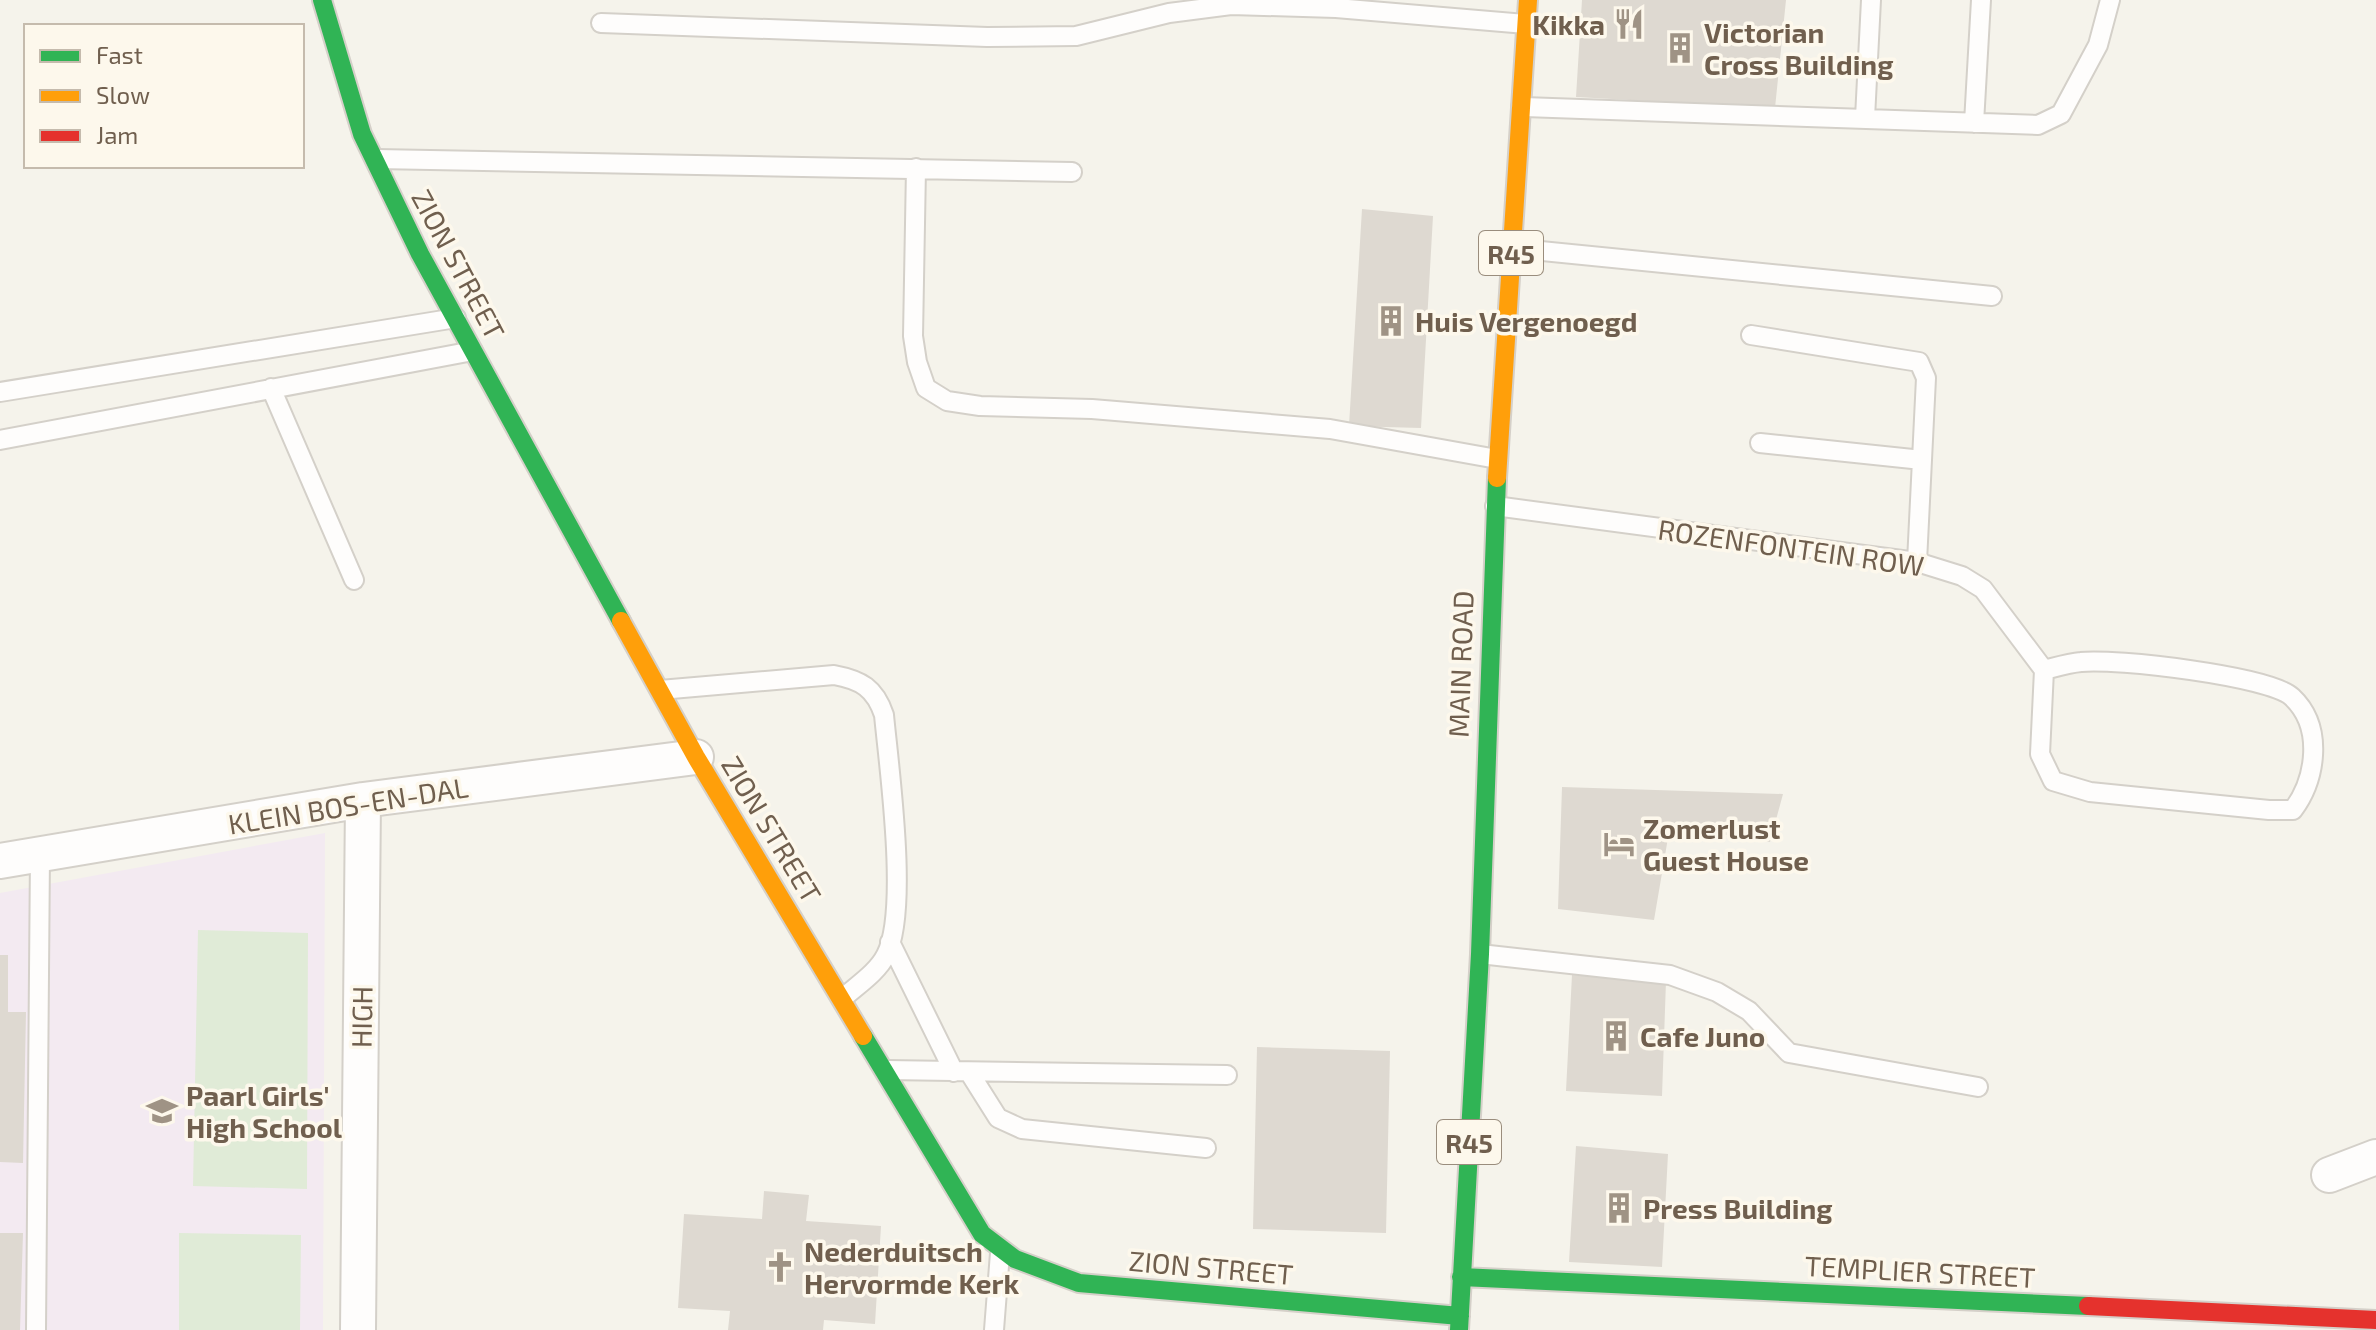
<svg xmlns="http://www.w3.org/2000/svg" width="2376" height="1330" viewBox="0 0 2376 1330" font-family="'Exo 2',sans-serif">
<rect width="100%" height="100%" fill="#f5f3eb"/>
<!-- education -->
<path fill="#f3eaf1" d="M325,833L323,1330H0V893Z"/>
<!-- green -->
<path fill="#e0ebd7" d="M198,930L308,933L307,1189L193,1186Z
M179,1233L301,1235L300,1330H179Z"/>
<!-- building -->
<path fill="#ded9d1" d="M1582,0H1786L1775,108L1576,97Z
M1362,209L1433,216L1421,428L1349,426Z
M1562,787L1783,794L1770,842L1670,826L1654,920L1558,909Z
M0,955H8V1012H26L23,1163L0,1162Z
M1572,975L1666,981L1662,1096L1566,1091Z
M1257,1047L1390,1051L1386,1233L1253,1229Z
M1576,1146L1668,1154L1662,1267L1569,1262Z
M764,1191L809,1195L806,1221L881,1226L875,1324L824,1320L823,1330H728L730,1311L678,1308L684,1214L762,1219Z
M0,1233H23L20,1330H0Z"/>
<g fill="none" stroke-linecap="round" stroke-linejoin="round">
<defs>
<path id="lane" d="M601,23L987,37L1076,36L1169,13L1231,5L1336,8L1526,24
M1521,107L2038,125L2061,114L2098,45L2110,0
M1865,118L1871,0
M1974,123L1981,0
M377,159L1072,172
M916,168L913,336L917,362L926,388L947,401L980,406L1092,409L1330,429L1497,459
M1512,248L1992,296
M1751,335L1919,362L1926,378L1917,562
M271,388L354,580
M0,392L456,318
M0,440L473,351
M1760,443L1922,460
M1495,506L1917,562L1962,576L1983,589L2044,670L2040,754L2053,781L2090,792L2269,810H2293C2316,779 2324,727 2292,697C2270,676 2114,658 2081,662C2069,663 2056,667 2044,670
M660,690L834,675C861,680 875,688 884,715C889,768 909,911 886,955C877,973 856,986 842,999
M890,942L954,1072
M1480,954L1670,975L1717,992L1749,1011L1789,1053L1978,1087
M887,1070L1227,1075
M969,1072L998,1118L1022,1129L1206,1148
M36,1330L40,854
M994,1330L1000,1253"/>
<path id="street" d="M0,861L363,800L696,757
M2329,1175L2376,1157
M358,1330L363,800"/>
<path id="fast" d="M322,0L362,134L420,254L621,621
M863,1036L982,1234L1015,1259L1079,1283L1460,1316
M1461,1277L2088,1306
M1459,1330L1480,954L1497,478"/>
<path id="slow" d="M1497,478L1528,0
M621,621L696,757L863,1036"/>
<path id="jam" d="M2088,1306L2376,1320"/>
</defs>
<!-- lane casing -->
<use href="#lane" stroke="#d4d0c9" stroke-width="22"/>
<!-- street casing -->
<use href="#street" stroke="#d4d0c9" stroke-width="38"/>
<!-- fast casing -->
<use href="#fast" stroke="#d5d0c9" stroke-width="22"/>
<!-- slow casing -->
<use href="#slow" stroke="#d5d0c9" stroke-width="22"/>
<!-- jam casing -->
<use href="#jam" stroke="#d5d0c9" stroke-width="22"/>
<!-- lane -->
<use href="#lane" stroke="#fefdfc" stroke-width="18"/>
<!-- street -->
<use href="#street" stroke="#fefdfc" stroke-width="34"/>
<!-- fast -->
<use href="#fast" stroke="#30b455" stroke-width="18"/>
<!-- slow -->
<use href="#slow" stroke="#ff9f0a" stroke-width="18"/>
<!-- jam -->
<use href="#jam" stroke="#e5322d" stroke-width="18"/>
</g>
<!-- icons -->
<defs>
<symbol id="restaurant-bare" viewBox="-9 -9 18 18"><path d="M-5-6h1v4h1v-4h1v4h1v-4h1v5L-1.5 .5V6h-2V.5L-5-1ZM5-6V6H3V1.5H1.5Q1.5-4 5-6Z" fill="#9f9385" stroke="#fdf8ec" stroke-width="2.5" paint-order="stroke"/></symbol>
<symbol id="building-bare" viewBox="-9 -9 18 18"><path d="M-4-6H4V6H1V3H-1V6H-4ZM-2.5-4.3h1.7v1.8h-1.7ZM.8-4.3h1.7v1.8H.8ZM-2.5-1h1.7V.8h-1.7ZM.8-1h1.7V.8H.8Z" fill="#9f9385" stroke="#fdf8ec" stroke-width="2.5" paint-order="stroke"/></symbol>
<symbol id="hotel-bare" viewBox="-9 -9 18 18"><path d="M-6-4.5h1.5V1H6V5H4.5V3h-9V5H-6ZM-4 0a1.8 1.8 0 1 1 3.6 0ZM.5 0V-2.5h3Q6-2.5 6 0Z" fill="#9f9385" stroke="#fdf8ec" stroke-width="2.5" paint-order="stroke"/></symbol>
<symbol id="school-bare" viewBox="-9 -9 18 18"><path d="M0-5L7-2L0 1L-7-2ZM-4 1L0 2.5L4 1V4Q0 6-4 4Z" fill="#9f9385" stroke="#fdf8ec" stroke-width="2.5" paint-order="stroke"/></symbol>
<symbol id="church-bare" viewBox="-9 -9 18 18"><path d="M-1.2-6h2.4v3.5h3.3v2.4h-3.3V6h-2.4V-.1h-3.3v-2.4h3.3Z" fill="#9f9385" stroke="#fdf8ec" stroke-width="2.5" paint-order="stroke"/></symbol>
</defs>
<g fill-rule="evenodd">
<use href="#restaurant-bare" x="1607" y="2" width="44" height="44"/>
<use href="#building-bare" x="1658" y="26" width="44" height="44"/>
<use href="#building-bare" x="1369" y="299" width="44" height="44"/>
<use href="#hotel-bare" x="1597" y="822" width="44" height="44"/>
<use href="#building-bare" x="1594" y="1014" width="44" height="44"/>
<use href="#school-bare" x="140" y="1089" width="44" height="44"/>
<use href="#building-bare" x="1597" y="1186" width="44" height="44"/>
<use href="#church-bare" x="758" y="1245" width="44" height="44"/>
</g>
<g text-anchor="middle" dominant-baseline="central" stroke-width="7" stroke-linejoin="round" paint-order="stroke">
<!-- shield labels -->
<g fill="#fdf8ec" stroke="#9a8d7d" stroke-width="2">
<rect x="1479" y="231" width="64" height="44" rx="6"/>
<rect x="1437" y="1120" width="64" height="44" rx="6"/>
</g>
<g font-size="26" font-weight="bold" fill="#705f4e">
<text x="1511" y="253">R45</text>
<text x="1469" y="1142">R45</text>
</g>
<!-- poi labels -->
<g font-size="28" font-weight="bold" fill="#705f4e" stroke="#fdf8ec" text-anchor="start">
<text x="1605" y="24" text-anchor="end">Kikka</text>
<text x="1704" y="32">Victorian<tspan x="1704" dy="32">Cross Building</tspan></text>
<text x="1415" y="321">Huis Vergenoegd</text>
<text x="1643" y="828">Zomerlust<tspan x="1643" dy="32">Guest House</tspan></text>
<text x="1640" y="1036">Cafe Juno</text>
<text x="186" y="1095">Paarl Girls'<tspan x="186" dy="32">High School</tspan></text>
<text x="1643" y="1208">Press Building</text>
<text x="804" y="1251">Nederduitsch<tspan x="804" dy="32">Hervormde Kerk</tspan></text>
</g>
<!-- street labels -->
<g font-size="28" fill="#705f4e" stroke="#fdf8ec">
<text transform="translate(459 264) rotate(62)">ZION STREET</text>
<text transform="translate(1791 547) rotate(8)">ROZENFONTEIN ROW</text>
<text transform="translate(1460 664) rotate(-88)">MAIN ROAD</text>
<text transform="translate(348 805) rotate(-9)">KLEIN BOS-EN-DAL</text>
<text transform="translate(772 829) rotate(59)">ZION STREET</text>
<text transform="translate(361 1017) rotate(-89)">HIGH</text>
<text transform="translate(1211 1267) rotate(5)">ZION STREET</text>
<text transform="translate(1920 1271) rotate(3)">TEMPLIER STREET</text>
</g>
</g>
<!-- legend -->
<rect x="24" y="24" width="280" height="144" fill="#fdf8ec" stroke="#c5bbad" stroke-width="2"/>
<rect x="40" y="50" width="40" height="12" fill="#30b455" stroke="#c5bbad" stroke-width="2"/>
<text x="96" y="64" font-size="24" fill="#705f4e">Fast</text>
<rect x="40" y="90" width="40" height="12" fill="#ff9f0a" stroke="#c5bbad" stroke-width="2"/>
<text x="96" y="104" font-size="24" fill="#705f4e">Slow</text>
<rect x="40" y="130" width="40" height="12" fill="#e5322d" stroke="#c5bbad" stroke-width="2"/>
<text x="96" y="144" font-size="24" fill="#705f4e">Jam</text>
</svg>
